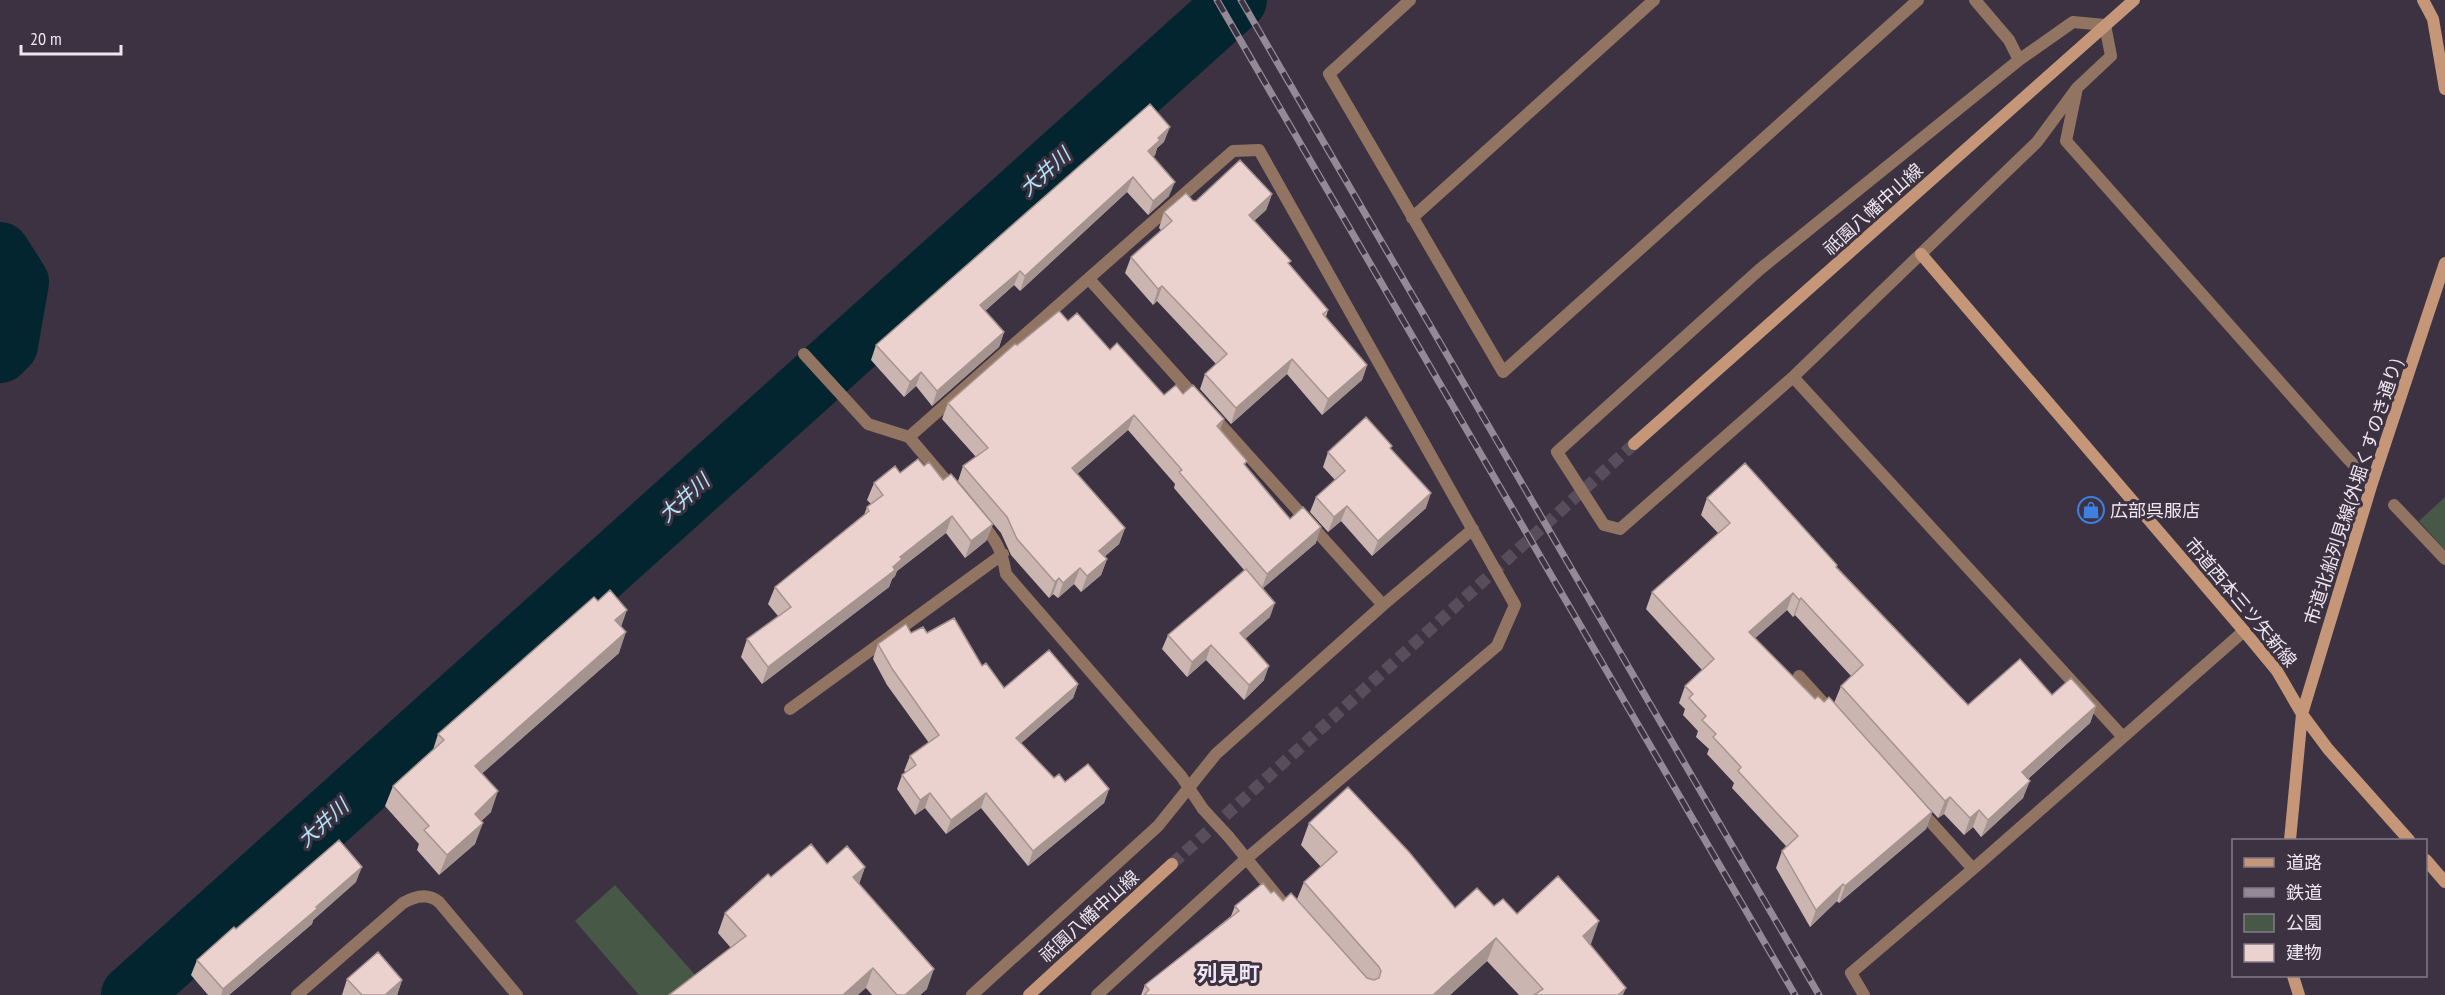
<svg xmlns="http://www.w3.org/2000/svg" width="2445" height="995" viewBox="0 0 2445 995" font-family="'PT Sans Narrow','Noto Sans JP',sans-serif">
<rect width="100%" height="100%" fill="#3c3241"/>
<!-- green -->
<path fill="#485847" d="M2445,497V550L2419,521Z
M615,885L698,978L678,995H639L575,921Z"/>
<g fill="none" stroke-linecap="round" stroke-linejoin="round">
<!-- river -->
<path stroke="#022530" stroke-width="60" d="M0,252L19,282L8,345L0,353
M131,995L1237,0"/>
<!-- secondary-tunnel -->
<path stroke="#574d5b" stroke-width="12" stroke-dasharray="12 6" stroke-linecap="butt" d="M1172,864L1634,444"/>
<!-- street -->
<path stroke="#927462" stroke-width="12" d="M1410,0L1329,74L1503,372L1918,0
M1975,0L2009,40L2019,60L2073,22L2105,25L2111,56L2077,88L2066,141L2348,459L2372,483
M2019,60L1759,270L1557,452L1604,525L1620,529L1793,377L2037,142L2077,88
M1412,218L1654,0
M1089,279L1199,401
M804,354L868,424L909,437
M1793,377L2123,737
M1211,414L1383,605
M954,490L909,437L1233,151L1259,150L1515,605L1497,646L1246,859L1097,995
M2394,505L2445,559
M980,521C996,540 1002,550 1006,574L1181,776L1203,809
M1799,676L1828,708
M790,709L1003,554
M1920,810L1973,869
M1228,836L1282,902
M297,995L403,903C415,896 428,893 439,902L517,995
M972,995L1158,826L1216,754L1383,605L1473,529
M1864,995L1851,973L1973,869L2244,631"/>
<!-- secondary -->
<path stroke="#c59678" stroke-width="12" d="M2423,0L2433,19L2445,89
M1921,254L2244,631L2277,671L2302,714L2328,749L2409,840
M1634,444L2134,0
M2290,840L2302,714L2372,483L2445,263
M2426,860L2445,882
M2293,976L2299,995
M1029,995L1172,864"/>
<defs>
<path id="rail" d="M1217,0L1795,995
M1241,0L1819,995"/>
</defs>
<!-- rail casing -->
<use href="#rail" stroke="#938a97" stroke-width="7"/>
<!-- rail -->
<use href="#rail" stroke="#3c3241" stroke-width="4.5" stroke-dasharray="14" stroke-linecap="butt"/>
<!-- street-bridge -->
<path stroke="#927462" stroke-width="12" d="M1203,809L1228,836"/>
</g>
<!-- wall -->
<path fill="#cbb5b1" d="M1164,142L1157,148L1155,155L1153,157L1169,196L1148,215L1127,192L1020,291L1014,285L985,311L1004,332L999,347L932,406L916,386L904,397L871,360L876,345Z
M1272,194L1266,210L1254,221L1290,265L1328,310L1326,317L1367,365L1362,380L1322,415L1287,374L1231,424L1200,389L1205,374L1216,364L1157,301L1153,305L1125,273L1131,257L1161,230L1159,228L1164,212L1193,201Z
M1068,321L1110,350L1164,395L1183,394L1224,419L1220,429L1247,461L1245,465L1290,519L1316,543L1263,588L1270,617L1245,639L1264,680L1244,700L1206,660L1187,677L1162,649L1168,635L1244,570L1174,488L1175,484L1128,430L1077,474L1125,528L1119,544L1104,557L1107,559L1101,575L1081,592L1074,584L1058,598L1053,594L1049,598L1011,555L1001,533L958,481L963,466L976,457L942,419L948,403L1017,345Z
M1391,449L1426,508L1372,556L1341,521L1328,532L1310,512L1316,497L1335,480L1323,467L1328,452Z
M924,466L943,480L993,524L986,541L965,558L946,533L897,571L895,576L892,579L889,587L762,684L741,657L747,639L778,616L768,604L775,587L864,515L867,507L871,504L867,500L874,483L900,473Z
M1707,498L1837,565V567L1968,705L2052,695L2096,706L2090,723L2028,779L2023,798L1981,837L1973,827L1964,835L1944,814L1938,818L1834,703L1841,686L1851,676L1795,615L1793,617L1787,610L1755,638L1815,699L1932,812L1926,829L1839,903L1837,901L1810,927L1776,868L1782,851L1786,846L1732,788L1734,783L1707,754L1709,749L1696,737L1698,731L1683,715L1685,709L1679,703L1685,686L1702,670L1646,609L1652,592L1718,533L1701,515Z
M621,627L619,653L482,773L491,812L481,821L475,844L439,875L417,850L419,844L385,806L393,786L433,750L438,734Z
M911,633H927L982,666L1004,688L1078,684L1073,698L1021,743L1054,778L1065,782L1109,789L1104,803L1028,866L981,808L946,834L925,808L915,815L897,789L902,775L906,772L904,771L910,756L929,743L887,685L873,659L878,644Z
M1309,823L1455,908L1494,906L1591,944L1590,945L1623,995H1519L1487,961L1450,995H1141L1145,985L1231,916L1235,906L1271,893L1283,901L1297,899L1304,882L1321,867L1301,845Z
M827,864L865,867L859,884L927,989L920,995H872L866,988L731,948L718,933L725,913L771,877Z
M356,882L313,920L312,924L229,995H208L191,975L197,960L236,929Z
M347,979L402,980L397,995H342Z"/>
<!-- shaded-wall -->
<path fill="#a59390" d="M1170,127L1164,142L1157,148L1155,155L1143,166L1148,151L1158,138Z
M1133,177L1127,192L1020,291L1025,276Z
M1175,182L1169,196L1148,215L1153,201Z
M1272,194L1266,210L1243,230L1249,215Z
M1020,271L1014,285L975,320L980,305Z
M1162,286L1157,301L1153,305L1158,289Z
M1004,332L999,347L932,406L937,391Z
M1292,359L1287,374L1231,424L1236,408Z
M1367,365L1362,380L1322,415L1328,399Z
M921,372L916,386L904,397L910,382Z
M1134,415L1128,430L1066,484L1072,468Z
M1224,419L1218,435L1217,426Z
M1431,493L1426,508L1372,556L1378,541Z
M1347,506L1341,521L1328,532L1334,517Z
M952,516L946,533L897,571L895,576L892,579L889,587L762,684L768,667L893,567L900,557Z
M993,524L986,541L965,558L971,541Z
M1321,527L1316,543L1261,590L1267,574Z
M1125,528L1119,544L1094,566L1099,551Z
M1107,559L1101,575L1081,592L1087,576Z
M1080,568L1074,584L1058,598L1063,583Z
M1059,578L1053,594L1049,598L1055,582Z
M1793,593L1787,610L1743,649L1749,632Z
M1801,598L1795,615L1793,617L1799,600Z
M1275,603L1270,617L1235,648L1240,633Z
M627,610L620,630L615,620Z
M626,632L619,653L468,786L475,766Z
M1211,645L1206,660L1187,677L1192,662Z
M1269,666L1264,680L1244,700L1249,685Z
M1078,684L1073,698L1011,752L1016,738Z
M2096,706L2090,723L2016,789L2022,772Z
M2030,781L2023,798L1981,837L1988,820Z
M1109,789L1104,803L1028,866L1033,851Z
M498,791L491,812L467,835L475,814Z
M930,793L925,808L915,815L920,800Z
M986,793L981,808L946,834L951,820Z
M1950,797L1944,814L1938,818L1945,801Z
M1979,810L1973,827L1964,835L1970,818Z
M1932,812L1926,829L1839,903L1845,886Z
M483,823L475,844L439,875L447,855Z
M362,867L356,882L313,920L312,924L229,995H221L223,989Z
M865,867L858,886L853,877Z
M1843,884L1837,901L1810,927L1816,910Z
M1599,921L1591,944L1574,959L1583,936Z
M1496,938L1487,961L1450,995H1433Z
M873,968L866,988L858,995H843Z
M934,969L927,989L920,995H905Z
M402,980L397,995H385Z
M1626,988L1623,995H1618Z"/>
<!-- building -->
<path fill="#ecd2ce" stroke="#a59390" stroke-width="1.5" d="M1150,104L1170,127L1158,138L1160,140L1148,151L1175,182L1153,201L1133,177L1025,276L1020,271L980,305L1004,332L937,391L921,372L910,382L876,345Z
M1240,160L1272,194L1249,215L1291,261L1288,263L1328,310L1323,314L1367,365L1328,399L1292,359L1236,408L1205,374L1227,354L1162,286L1158,289L1131,257L1172,221L1164,212L1186,193L1193,201H1196Z
M1059,311L1068,321L1077,313L1110,350L1117,343L1164,395L1176,385L1183,394L1193,385L1224,419L1217,426L1247,461L1244,464L1290,519L1303,507L1321,527L1267,574L1179,472L1182,470L1134,415L1072,468L1125,528L1099,551L1107,559L1087,576L1080,568L1063,583L1059,578L1055,582L1017,539L1007,517L963,466L988,448L948,403L1015,344L1017,345Z
M1366,417L1392,446L1390,448L1431,493L1378,541L1347,506L1334,517L1316,497L1345,471L1328,452Z
M918,459L924,466L929,462L943,480L951,474L993,524L971,541L952,516L900,557L902,559L893,567L895,570L768,667L747,639L791,607L775,587L869,511L867,507L883,495L874,483L895,466L900,473Z
M1745,463L1837,565L1836,567L1968,705L2020,659L2052,695L2071,678L2096,706L2022,772L2030,781L1988,820L1979,810L1970,818L1950,797L1945,801L1841,686L1863,665L1801,598L1799,600L1793,593L1749,632L1815,699L1818,696L1824,702L1829,697L1932,812L1845,886L1843,884L1816,910L1782,851L1798,836L1738,771L1741,767L1713,737L1716,734L1702,720L1706,716L1689,698L1693,694L1685,686L1714,659L1652,592L1730,523L1707,498Z
M1246,569L1275,603L1240,633L1269,666L1249,685L1211,645L1192,662L1168,635Z
M610,590L627,610L615,620L626,632L475,766L498,791L475,814L483,823L447,855L424,830L429,826L393,786L444,740L438,734L594,597L598,601Z
M954,618L982,666L986,663L1004,688L1049,650L1078,684L1016,738L1054,778L1059,774L1065,782L1088,764L1109,789L1033,851L986,793L951,820L930,793L920,800L902,775L916,765L910,756L939,735L893,670L878,644L906,624L911,633L923,627L927,633Z
M1348,787L1409,852L1455,908L1477,888L1494,906L1503,899L1517,914L1558,876L1599,921L1583,936L1626,988L1618,995H1534L1543,989L1496,938L1433,995H1144L1149,990L1145,985L1239,911L1235,906L1263,883L1271,893L1274,891L1283,901L1291,893L1367,978L1374,980L1379,978L1381,971L1379,967L1304,882L1337,852L1309,823Z
M339,840L362,867L316,907L318,908L223,989L197,960L234,927L236,929Z
M811,844L827,864L847,846L865,867L853,877L934,969L905,995H897L873,968L843,995H669L746,936L725,913L768,874L771,877Z
M378,952L402,980L385,995H362L347,979Z"/>
<!-- icons -->
<defs>
<symbol id="shop-ring" viewBox="-11 -11 22 22"><circle r="9.5" fill="#3c3241" stroke="#3f7fe0" stroke-width="1.5"/><path d="M-5-2.5h2.3a2.7 3.5 0 0 1 5.4 0H5L5.5 6h-11ZM-1.5-2.5h3a1.5 2.3 0 0 0-3 0Z" fill="#3f7fe0"/></symbol>
</defs>
<g fill-rule="evenodd">
<use href="#shop-ring" x="2076" y="495" width="30" height="30"/>
</g>
<g text-anchor="middle" dominant-baseline="central" stroke-width="6" stroke-linejoin="round" paint-order="stroke">
<!-- street labels -->
<g font-size="18" fill="#eee7f1" stroke="#3c3241">
<text transform="translate(1873 209) rotate(-42)">祇園八幡中山線</text>
<text transform="translate(2353 492) rotate(-72)">市道北船列見線(外堀くすのき通り)</text>
<text transform="translate(2241 602) rotate(50)">市道西本三ツ矢新線</text>
<text transform="translate(1089 916) rotate(-42)">祇園八幡中山線</text>
</g>
<!-- poi labels -->
<g font-size="18" fill="#eee7f1" stroke="#3c3241" text-anchor="start">
<text x="2110" y="510">広部呉服店</text>
</g>
<!-- water labels -->
<g font-size="20" font-style="italic" fill="#b2e5f9" stroke="#3c3241">
<text transform="translate(1045 172) rotate(-42)">大井川</text>
<text transform="translate(684 498) rotate(-42)">大井川</text>
<text transform="translate(323 823) rotate(-42)">大井川</text>
</g>
<!-- quarter labels -->
<g font-size="21" font-weight="bold" fill="#eee7f1" stroke="#3c3241">
<text x="1228" y="973">列見町</text>
</g>
</g>
<!-- legend -->
<rect x="2232" y="839" width="195" height="138" fill="#3c3241" stroke="#837a87" stroke-width="1.5"/>
<rect x="2244" y="858" width="30" height="9" fill="#c59678" stroke="#837a87" stroke-width="1.5"/>
<text x="2286" y="869" font-size="18" fill="#eee7f1">道路</text>
<rect x="2244" y="888" width="30" height="9" fill="#938a97" stroke="#837a87" stroke-width="1.5"/>
<text x="2286" y="899" font-size="18" fill="#eee7f1">鉄道</text>
<rect x="2244" y="914" width="30" height="18" fill="#485847" stroke="#837a87" stroke-width="1.5"/>
<text x="2286" y="929" font-size="18" fill="#eee7f1">公園</text>
<rect x="2244" y="944" width="30" height="18" fill="#ecd2ce" stroke="#837a87" stroke-width="1.5"/>
<text x="2286" y="959" font-size="18" fill="#eee7f1">建物</text>
<!-- scale -->
<path d="M21 45v9h100v-9" fill="none" stroke="#eee7f1" stroke-width="3"/>
<text x="30" y="45" font-size="18" fill="#eee7f1" stroke="#3c3241" stroke-width="4.5" paint-order="stroke">20 m</text>
</svg>
